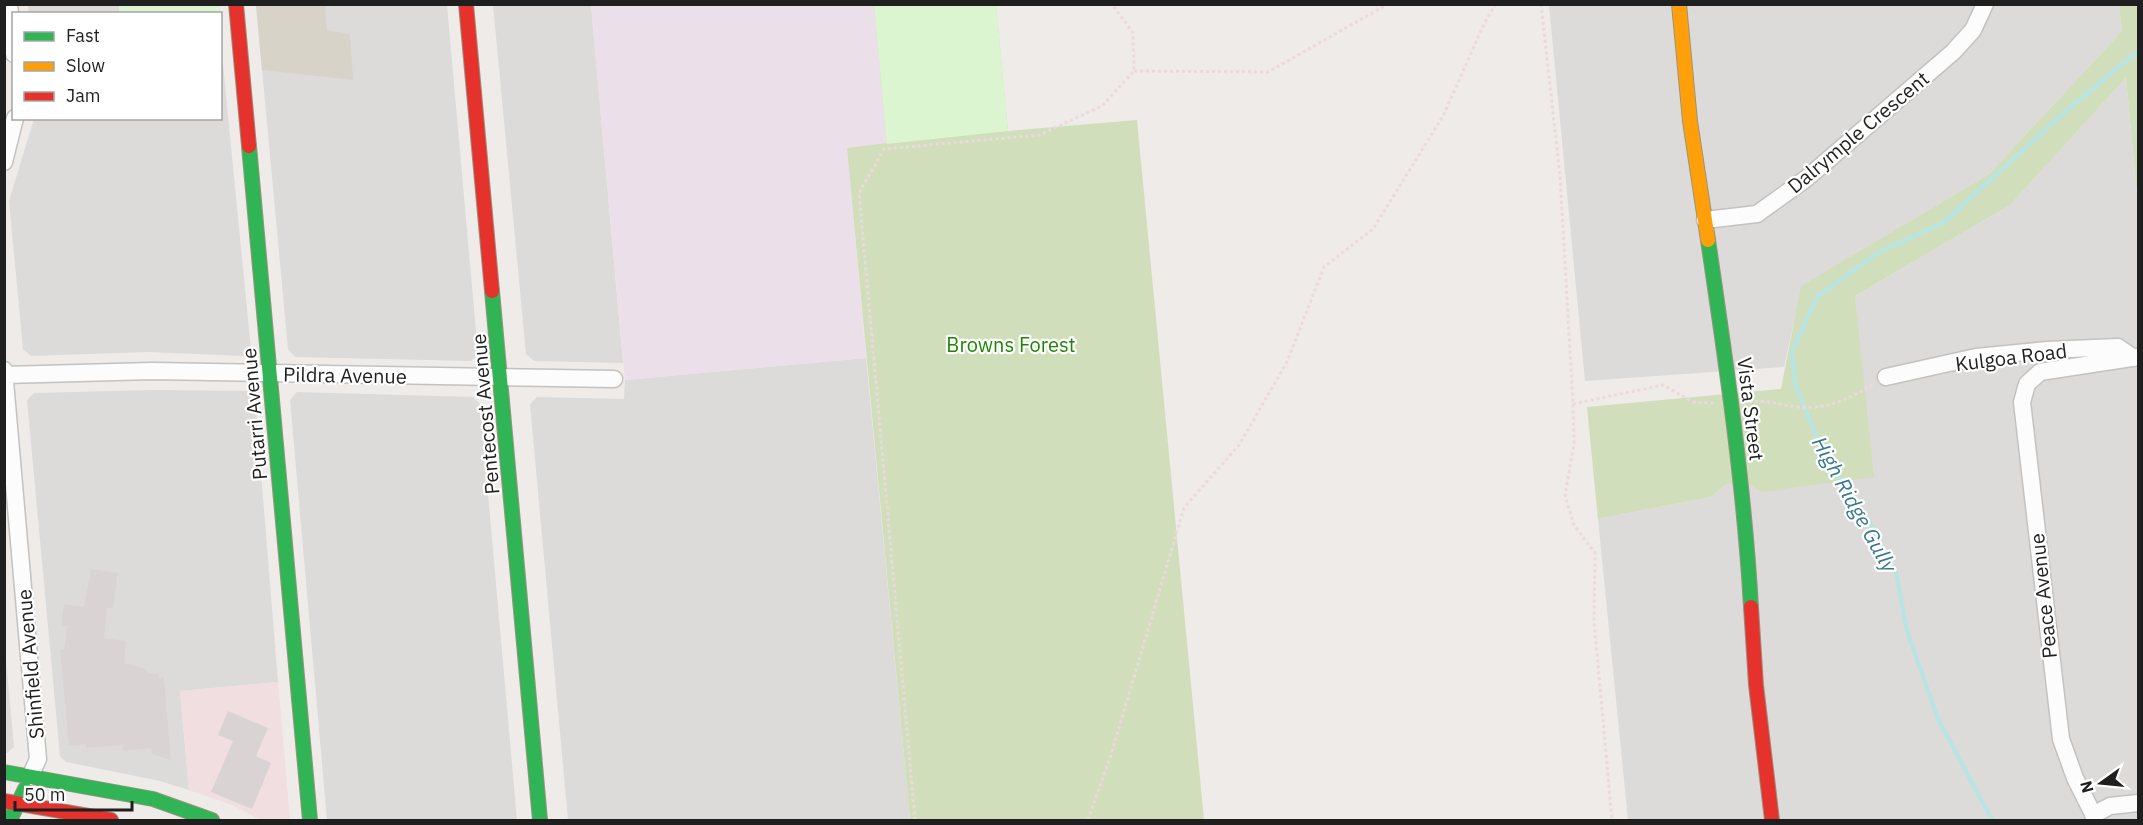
<svg xmlns="http://www.w3.org/2000/svg" width="2143" height="825" viewBox="0 0 2143 825" font-family="'IBM Plex Sans',sans-serif">
<rect width="100%" height="100%" fill="#eeebe8"/>
<!-- residential -->
<path fill="#dddbda" d="M2119,4L2122,31L1989,174L1802,286L1784,367L1585,381L1549,5Z
M28,5H119V13H29Z
M256,5H447L478,354L471,361L295,357L288,349Z
M493,5H591L623,363L534,361L526,354Z
M220,34L251,350L243,356L148,352L31,356L23,349L9,201L34,119L220,118Z
M2126,78L2138,206V820H1628L1598,519L1711,497L1727,484L1747,483L1862,380L1855,296L2010,205Z
M866,358L910,820H568L530,404L537,397L624,399L625,380Z
M154,390L248,391L255,399L278,682L180,691L189,790L160,781L66,762L60,756L27,400L34,393Z
M297,392L473,397L480,404L517,820H327L290,400Z
M4,638L14,747L7,753L4,752Z"/>
<!-- commercial -->
<path fill="#f0dee1" d="M278,682L290,820H261L232,805L189,790L180,691Z"/>
<!-- industrial -->
<path fill="#ebdfe9" d="M591,5H874L887,144L847,148L866,358L625,380Z"/>
<!-- construction -->
<path fill="#d8d3c9" d="M256,5H325L327,30L350,34L353,80L262,70Z"/>
<!-- forest -->
<path fill="#d1debb" d="M874,5H996L1008,131L1137,120L1204,820H910L847,148L887,143Z
M2119,5H2138V206L2126,78L2010,205L1855,296L1874,477L1762,492L1747,483L1727,484L1711,497L1598,519L1587,407L1781,389L1801,286L1989,174L2122,31Z"/>
<!-- park -->
<path fill="#dbf5d1" d="M119,5H220V13H119Z
M874,5H996L1008,131L887,144Z"/>
<g fill="none" stroke-linecap="round" stroke-linejoin="round">
<!-- stream -->
<path stroke="#b9e4e1" stroke-width="4.5" d="M1992,820L1938,719L1907,631L1896,573L1865,514L1825,458L1795,384L1792,352L1817,297L1879,252L1943,223L2066,111L2138,51"/>
</g>
<!-- building -->
<path fill="#d9d4d3" d="M91,569L118,573L113,608H107L104,638L126,641L124,663L147,669V673L159,674V678L164,677L171,760L152,754L151,748L122,751L123,745L86,748V744L69,746L60,650H64L67,626H61L64,604L84,607Z
M228,711L268,728L256,756L271,763L252,809L211,792L233,741L218,735Z"/>
<g fill="none" stroke-linecap="round" stroke-linejoin="round">
<defs>
<path id="street" d="M9,4L14,54
M4,162L15,118
M1705,220L1757,214L1807,178L1953,52L1973,30L1985,4
M4,370L38,759L30,777
M5,375L152,371L614,379
M1886,377L1976,357L2047,350L2118,347L2134,358
M2093,815L2110,806L2138,803
M2096,820L2075,778L2061,739L2022,402L2027,384L2040,372L2138,357"/>
<path id="fast" d="M249,146L310,820
M1708,240C1726,362 1744,484 1751,607
M492,291L540,820
M4,772L153,799L212,820
M10,820L25,789"/>
<path id="slow" d="M1679,4L1690,121L1708,240"/>
<path id="jam" d="M236,4L249,146
M466,4L492,291
M1751,607L1756,685L1772,820
M4,801L111,820"/>
</defs>
<!-- street casing -->
<use href="#street" stroke="#c3c2c0" stroke-width="19"/>
<!-- fast casing -->
<use href="#fast" stroke="#99947f" stroke-width="16"/>
<!-- slow casing -->
<use href="#slow" stroke="#99947f" stroke-width="16"/>
<!-- jam casing -->
<use href="#jam" stroke="#99947f" stroke-width="16"/>
<!-- path -->
<path stroke="#ecd9dc" stroke-width="3" stroke-dasharray="3 3" stroke-linecap="butt" d="M1541,4L1560,175L1573,404L1574,444L1565,495L1574,525L1595,553L1594,621L1612,820
M1134,71L1268,72L1388,4
M1749,402C1768,399 1782,406 1800,407C1830,409 1849,398 1874,384
M1573,404L1663,385L1693,402L1713,403
M915,820L859,193L884,149L1039,135L1102,106L1134,71L1133,33L1112,4
M1088,820L1110,758L1184,508L1239,445L1287,362L1324,267L1373,229L1443,116L1485,22L1496,4"/>
<!-- street -->
<use href="#street" stroke="#fcfcfc" stroke-width="16"/>
<!-- fast -->
<use href="#fast" stroke="#30b455" stroke-width="14"/>
<!-- slow -->
<use href="#slow" stroke="#ff9f0a" stroke-width="14"/>
<!-- jam -->
<use href="#jam" stroke="#e5322d" stroke-width="14"/>
</g>
<g text-anchor="middle" dominant-baseline="central" stroke-width="4.5" stroke-linejoin="round" paint-order="stroke">
<!-- street labels -->
<g font-size="20" fill="#1f1f1f" stroke="#fff">
<text transform="translate(1858 132) rotate(-40)">Dalrymple Crescent</text>
<text transform="translate(2011 357) rotate(-7)">Kulgoa Road</text>
<text transform="translate(345 375) rotate(1)">Pildra Avenue</text>
<text transform="translate(1751 409) rotate(83)">Vista Street</text>
<text transform="translate(254 414) rotate(-95)">Putarri Avenue</text>
<text transform="translate(485 414) rotate(-95)">Pentecost Avenue</text>
<text transform="translate(2043 596) rotate(-96)">Peace Avenue</text>
<text transform="translate(30 664) rotate(-95)">Shinfield Avenue</text>
</g>
<!-- park labels -->
<g font-size="20" fill="#1d8704" stroke="#fff">
<text x="1011" y="344">Browns Forest</text>
</g>
<!-- water labels -->
<g font-size="21" font-style="italic" fill="#377a8d" stroke="#fff">
<text transform="translate(1855 504) rotate(61)">High Ridge Gully</text>
</g>
</g>
<!-- border -->
<rect width="2143" height="825" fill="none" stroke="#1f1f1f" stroke-width="12"/>
<!-- legend -->
<rect x="12" y="12" width="210" height="108" fill="#ffffff" stroke="#a5a5a5" stroke-width="1.5"/>
<rect x="24" y="32" width="30" height="9" fill="#30b455" stroke="#a5a5a5" stroke-width="1.5"/>
<text x="66" y="42" font-size="18" fill="#1f1f1f">Fast</text>
<rect x="24" y="62" width="30" height="9" fill="#ff9f0a" stroke="#a5a5a5" stroke-width="1.5"/>
<text x="66" y="72" font-size="18" fill="#1f1f1f">Slow</text>
<rect x="24" y="92" width="30" height="9" fill="#e5322d" stroke="#a5a5a5" stroke-width="1.5"/>
<text x="66" y="102" font-size="18" fill="#1f1f1f">Jam</text>
<!-- north arrow -->
<g transform="translate(2101 783) rotate(255)" stroke="#ffffff" stroke-width="4.5" paint-order="stroke">
<path d="M0-4.5L10 22L0 15L-10 22Z" fill="#1f1f1f"/>
<text y="-9" font-size="16" font-weight="bold" text-anchor="middle" fill="#1f1f1f">N</text>
</g>
<!-- scale -->
<path d="M15 801v9h117v-9" fill="none" stroke="#1f1f1f" stroke-width="3"/>
<text x="24" y="801" font-size="18" fill="#1f1f1f" stroke="#ffffff" stroke-width="4.5" paint-order="stroke">50 m</text>
</svg>
